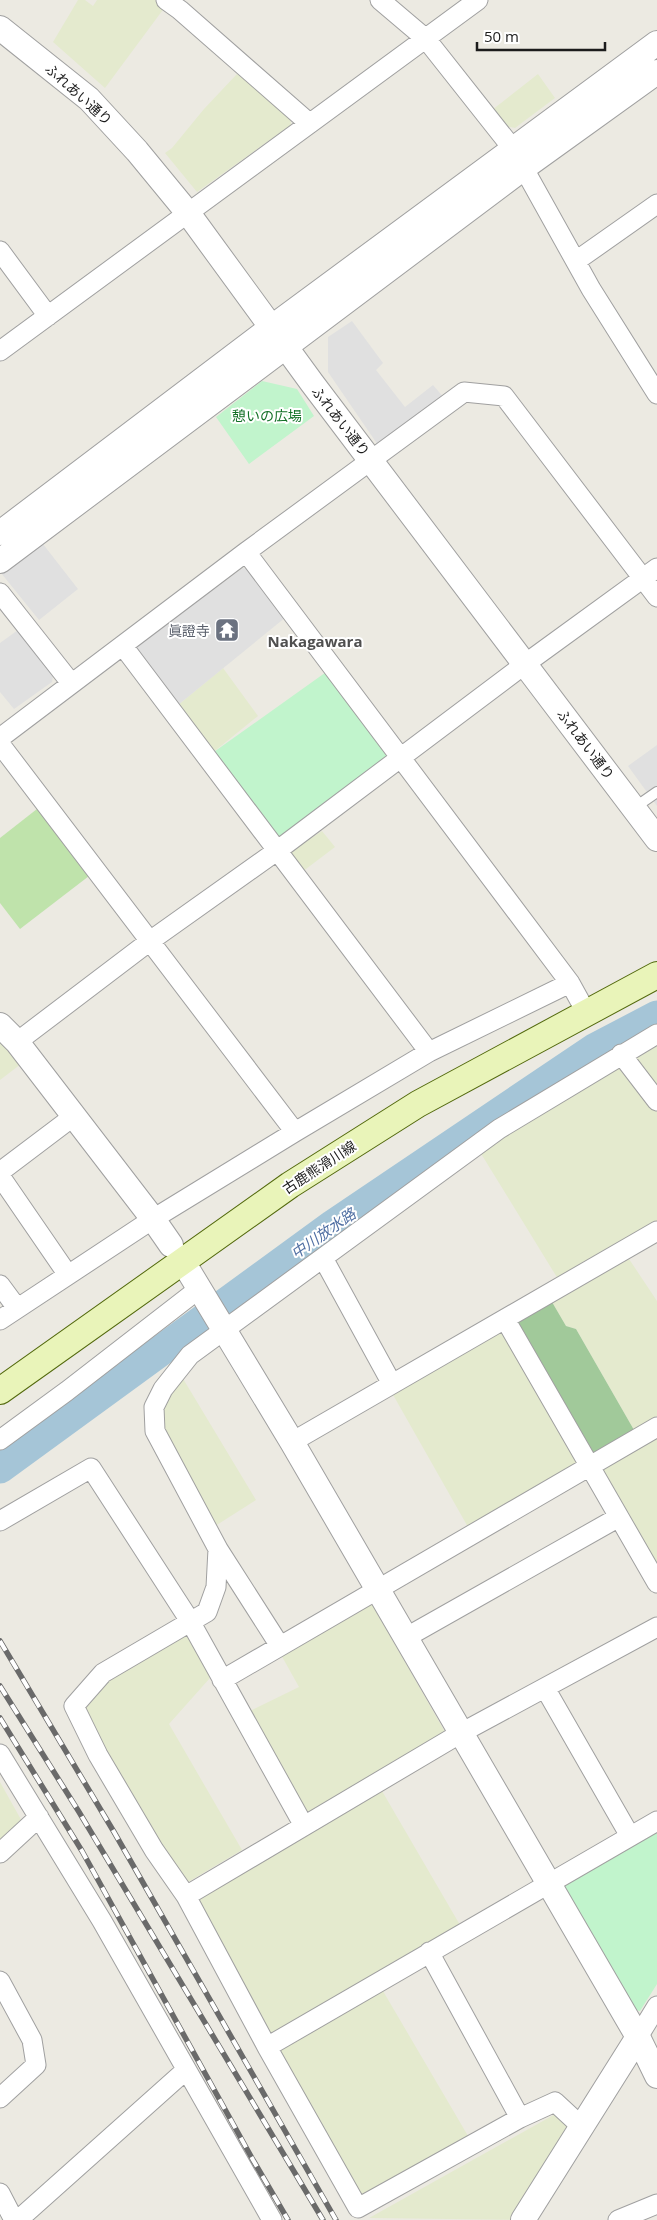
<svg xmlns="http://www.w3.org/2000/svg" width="657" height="2220" viewBox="0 0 657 2220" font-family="'Open Sans','Noto Sans JP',sans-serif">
<rect width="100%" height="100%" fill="#eceae2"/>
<!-- farmland -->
<path fill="#e4eace" d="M78,0H85L93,6L97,0H155L165,7L105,88L53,42Z
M237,74L279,105L290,116L291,125L197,192L165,153L172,148L204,109Z
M538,74L555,98L515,128L506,126L492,110Z
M223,668L258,716L211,754L178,705Z
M322,831L335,847L302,872L290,852Z
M0,1038L21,1064L0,1080Z
M657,1042V1087L637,1059L638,1053Z
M617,1066L625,1069L657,1112V1223L558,1279L480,1152Z
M629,1259L657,1301V1416L634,1430L576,1329L566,1326L552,1302Z
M504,1330L581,1462L468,1527L392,1393Z
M182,1377L256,1500L212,1528L159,1426L162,1405Z
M657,1436V1570L599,1468Z
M372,1604L445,1732L306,1813L248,1712L299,1687L280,1653Z
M185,1634L191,1638L210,1678L169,1724L242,1850L188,1882L146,1828L84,1706L108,1679Z
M0,1782L24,1825L0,1847Z
M382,1791L460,1925L269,2037L223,1954L199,1899Z
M383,1991L471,2141L358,2201L277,2052Z
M559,2112L570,2132L521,2220L369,2218Z"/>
<!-- grass -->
<path fill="#bfe3ab" d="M37,809L89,876L20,929L0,903V838Z"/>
<!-- forest -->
<path fill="#a1c99a" d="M552,1302L566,1326L576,1329L634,1430L591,1455L512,1323Z"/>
<!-- park -->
<path fill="#c1f4cc" d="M262,381L297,389L314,416L249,464L216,417Z
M329,670L388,749V760L283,839L273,837L211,754Z
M657,1831V1984L640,2011L631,2009L562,1891L565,1884Z"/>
<!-- parking -->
<path fill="#e0e0e0" d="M352,321L383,363L376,370L405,407L433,385L445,399L380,448L328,372V337Z
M43,544L78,589L39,620L1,573Z
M243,568L253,571L286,617L178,705L136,654L137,645Z
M18,630L53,676L52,682L14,709L0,692V643Z
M657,745V806L628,766Z"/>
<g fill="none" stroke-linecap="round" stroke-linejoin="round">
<!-- river -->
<path stroke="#a5c5d7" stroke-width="31" d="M0,1468L333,1225L594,1049L657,1016"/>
<defs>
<path id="service" d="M634,808L657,792"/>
<path id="minor" d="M166,0L180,10L309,123
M380,0L426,39L513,149L591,289L657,394
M0,251L48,316
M576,261L657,204
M0,351L478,0
M246,552L570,983L586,1012
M0,593L71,683
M123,646L429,1052
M0,738L246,552L464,392L504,396L657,597
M0,744L295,1132
M657,1034L499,1129L190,1355L163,1389L154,1407L155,1431L218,1549L216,1587L207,1612L103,1673L74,1706L98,1755L154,1850L186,1896L267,2047L657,1821
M17,1042L150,941L278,850L525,664L657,568
M621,1054L657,1101
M0,1172L74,1116
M0,1176L68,1275
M323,1258L392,1384
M0,1285L17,1308
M505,1319L657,1583
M0,1320L153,1219L295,1132L429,1052L570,983
M0,1440L67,1391L200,1288
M292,1442L657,1231
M0,1521L91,1468L190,1621L304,1826
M218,1549L280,1646
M405,1638L619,1517
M222,1680L657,1427
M545,1688L630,1836
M0,1754L102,1921L272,2220
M0,1853L39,1817
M186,1896L461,1733L657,1627
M429,1952L520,2118L555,2102L582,2127
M0,1981L32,2040L36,2065L0,2098
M638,2037L657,2006
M267,2047L358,2208L520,2118
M0,2193L14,2220
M18,2220L186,2070
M618,2220L657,2204"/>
<path id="tertiary" d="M0,28L89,99L137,151L188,213L312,383L657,839
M0,533L272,327L657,43
M0,561L525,167L657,72
M0,1025L17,1042L153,1219L171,1245
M188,1270L292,1442L638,2037L657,2076
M523,2220L638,2037"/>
<path id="secondary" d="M0,1391L290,1185L418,1104L657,975"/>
</defs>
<!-- service casing -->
<use href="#service" stroke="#a0a0a0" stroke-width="12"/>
<!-- minor casing -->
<use href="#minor" stroke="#a0a0a0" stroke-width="21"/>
<!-- tertiary casing -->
<use href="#tertiary" stroke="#a0a0a0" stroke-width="26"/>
<!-- secondary casing -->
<use href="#secondary" stroke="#53690d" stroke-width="28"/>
<!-- service -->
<use href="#service" stroke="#fff" stroke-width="10"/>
<!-- minor -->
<use href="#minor" stroke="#fff" stroke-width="19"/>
<!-- tertiary -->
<use href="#tertiary" stroke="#fff" stroke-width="24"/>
<!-- secondary -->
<use href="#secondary" stroke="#e9f4b9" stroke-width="26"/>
<defs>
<path id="rail" d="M0,1641L114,1832L336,2220
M0,1686L79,1812L323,2220
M0,1718L82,1851L253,2160L288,2220"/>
</defs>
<!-- rail casing -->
<use href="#rail" stroke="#6a6a6a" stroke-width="5.5"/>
<!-- rail -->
<use href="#rail" stroke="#fff" stroke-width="4" stroke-dasharray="11" stroke-linecap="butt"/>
</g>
<!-- icons -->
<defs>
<symbol id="temple-square" viewBox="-11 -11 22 22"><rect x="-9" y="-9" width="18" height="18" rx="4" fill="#6b7280" stroke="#fff"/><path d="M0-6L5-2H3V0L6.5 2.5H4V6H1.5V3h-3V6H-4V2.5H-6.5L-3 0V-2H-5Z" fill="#fff"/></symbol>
</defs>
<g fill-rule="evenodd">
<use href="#temple-square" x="213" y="616" width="28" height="28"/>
</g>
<g text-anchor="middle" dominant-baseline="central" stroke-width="4" stroke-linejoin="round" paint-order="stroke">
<!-- street labels -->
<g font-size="14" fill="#1c1c1c" stroke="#fff">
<text transform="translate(79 94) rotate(42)">ふれあい通り</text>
<text transform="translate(341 421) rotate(52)">ふれあい通り</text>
<text transform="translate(586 744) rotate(53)">ふれあい通り</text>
<text transform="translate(319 1167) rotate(-33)">古鹿熊滑川線</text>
</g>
<!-- park labels -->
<g font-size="14" fill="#137027" stroke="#fff">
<text x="267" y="415">憩いの広場</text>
</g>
<!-- worship labels -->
<g font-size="14" fill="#5b616d" stroke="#fff" text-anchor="end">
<text x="210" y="630">眞證寺</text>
</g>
<!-- neighbourhood labels -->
<g font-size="15" font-weight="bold" fill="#4f4f4f" stroke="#fff">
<text x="315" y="641">Nakagawara</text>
</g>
<!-- water labels -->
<g font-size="15" font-style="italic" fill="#506fa3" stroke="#fff">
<text transform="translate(323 1233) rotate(-35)">中川放水路</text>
</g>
</g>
<!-- scale -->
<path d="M477 42v8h128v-8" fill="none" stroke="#1c1c1c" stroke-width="2.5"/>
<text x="484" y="42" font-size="15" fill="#1c1c1c" stroke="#ffffff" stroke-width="4" paint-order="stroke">50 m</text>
</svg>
